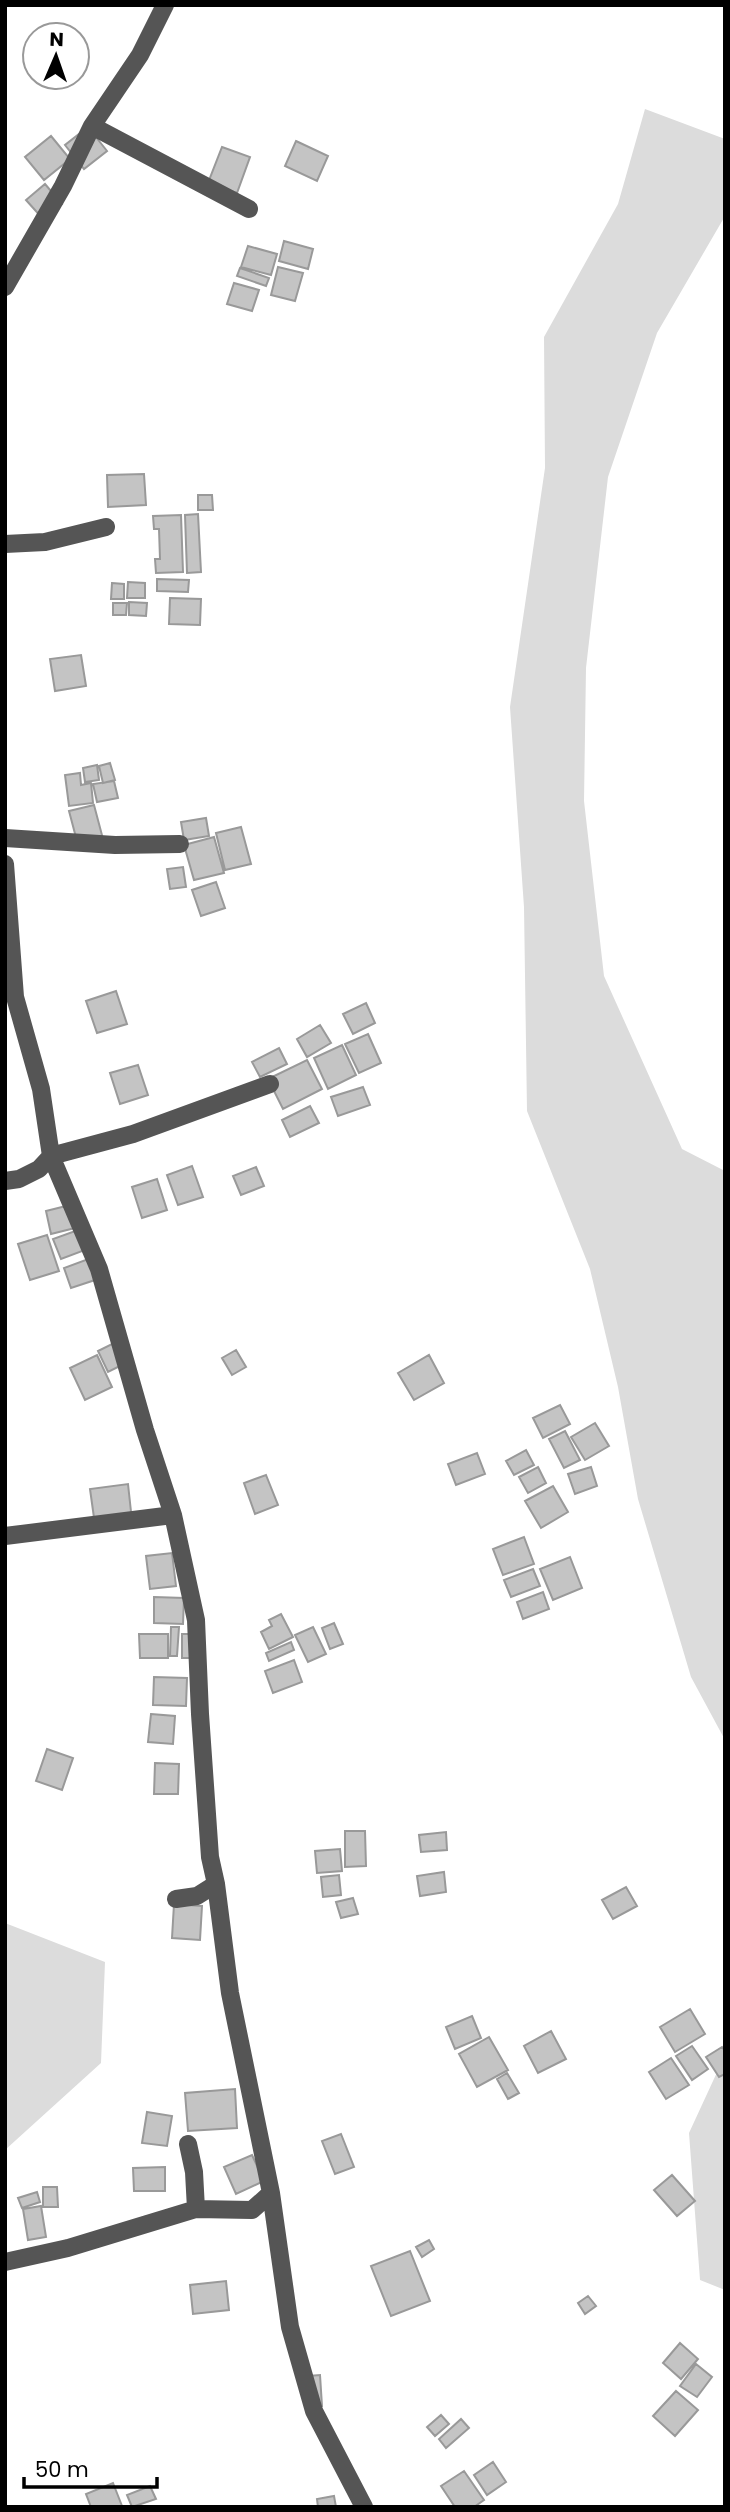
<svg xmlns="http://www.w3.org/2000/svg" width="730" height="2512" viewBox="0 0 730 2512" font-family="Poppins,sans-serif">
<rect width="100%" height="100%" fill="#fff"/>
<!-- green -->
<path fill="#dcdcdc" d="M645,109L725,139V216L657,333L608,477L586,668L584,801L604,976L682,1149L725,1171V1740L691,1677L638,1499L618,1387L590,1269L527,1111L524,907L510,707L545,468L544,337L618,204Z
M5,1923L105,1962L101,2063L5,2150Z
M725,2055V2290L700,2280L689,2133Z"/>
<!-- building -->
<path fill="#c4c4c4" stroke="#999" stroke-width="2" d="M88,127L107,151L84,169L65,145Z
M51,136L70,159L44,180L25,157Z
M296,141L328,156L317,181L285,166Z
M222,147L250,157L237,193L208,183Z
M45,184L62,204L44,220L26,200Z
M284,241L313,249L308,269L279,261Z
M248,246L277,254L271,275L241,267Z
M278,267L303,273L295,301L271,295Z
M240,268L269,278L266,286L237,276Z
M234,283L259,290L252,311L227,304Z
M144,474L146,505L108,507L107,475Z
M198,495H212L213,510H198Z
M198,514L201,572L187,573L185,515Z
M181,515L183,572L156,573L155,559H160L159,529H154L153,516Z
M157,579L189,580L188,592L157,591Z
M128,582L145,583V598H127Z
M112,583L124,584V599H111Z
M170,598L201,599L200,625L169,624Z
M129,602L147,603L146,616L129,615Z
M113,603H127L126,615H113Z
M81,655L86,686L55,691L50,659Z
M110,763L115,780L103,783L99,766Z
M97,765L99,780L85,782L83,768Z
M80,773L81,785L91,783L93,803L69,806L65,775Z
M114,781L118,798L97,802L93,784Z
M94,805L103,839L78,845L69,811Z
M206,818L209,836L184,840L181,822Z
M241,827L251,864L225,870L216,833Z
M214,837L224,873L194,880L184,845Z
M183,867L186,887L170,889L167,869Z
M216,882L225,908L201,916L192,890Z
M116,991L127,1024L97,1033L86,1001Z
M366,1003L375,1023L353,1034L343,1014Z
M320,1025L331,1043L307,1057L297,1039Z
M368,1034L381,1063L359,1073L345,1044Z
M342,1045L356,1075L328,1089L314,1058Z
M279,1048L287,1064L260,1077L252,1062Z
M307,1060L322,1089L283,1109L268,1079Z
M138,1065L148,1095L120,1104L110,1073Z
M363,1087L370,1105L338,1116L331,1097Z
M310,1106L319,1123L290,1137L282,1120Z
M192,1166L203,1197L178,1205L167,1175Z
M256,1167L264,1186L241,1195L233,1176Z
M157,1179L167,1210L142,1218L132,1187Z
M74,1204L79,1227L51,1234L46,1211Z
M78,1230L85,1250L61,1259L53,1239Z
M47,1235L59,1271L30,1280L18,1244Z
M91,1258L98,1279L71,1288L64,1268Z
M116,1342L126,1363L108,1372L98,1351Z
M236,1350L246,1367L232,1375L222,1358Z
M97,1355L112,1387L85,1400L70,1368Z
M429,1355L444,1383L414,1400L398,1373Z
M560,1405L570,1424L543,1438L533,1418Z
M595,1423L609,1446L585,1460L571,1437Z
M565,1431L580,1460L564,1468L549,1439Z
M526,1450L534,1465L514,1475L506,1461Z
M477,1453L485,1474L456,1485L448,1464Z
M538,1467L546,1483L528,1493L519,1477Z
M591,1467L597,1486L575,1494L568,1474Z
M266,1475L278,1505L255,1514L244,1483Z
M128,1484L132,1521L95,1525L90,1489Z
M553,1486L568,1512L541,1528L525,1501Z
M524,1537L534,1564L503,1575L493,1549Z
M172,1553L176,1586L150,1589L146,1556Z
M570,1557L582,1588L553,1600L540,1569Z
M533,1569L540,1586L511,1597L504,1580Z
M543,1592L549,1609L523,1619L517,1602Z
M154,1597L184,1598L183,1624L154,1623Z
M281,1614L293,1637L269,1649L261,1632L272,1626L269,1620Z
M334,1623L343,1644L330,1649L322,1628Z
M171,1627H179L177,1656H170Z
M313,1627L326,1654L308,1662L295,1635Z
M139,1634H168V1658H140Z
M182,1634H199V1658H182Z
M291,1642L294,1650L269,1661L266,1653Z
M294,1660L302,1682L273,1693L265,1671Z
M154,1677L187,1678L186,1706L153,1705Z
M151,1714L175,1716L173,1744L148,1742Z
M47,1749L73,1758L62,1790L36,1781Z
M155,1763L179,1764L178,1794H154Z
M345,1831H365L366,1866L345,1867Z
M446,1832L447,1850L421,1852L419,1835Z
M340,1849L342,1871L317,1873L315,1851Z
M444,1872L446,1892L420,1896L417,1876Z
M339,1875L341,1895L323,1897L321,1877Z
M626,1887L637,1906L613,1919L602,1900Z
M353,1898L358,1914L341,1918L336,1902Z
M174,1904L202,1906L200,1940L172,1938Z
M690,2009L705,2034L675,2052L660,2027Z
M472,2016L481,2038L455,2049L446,2027Z
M551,2031L566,2059L538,2073L524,2046Z
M489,2037L508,2070L477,2087L459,2054Z
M692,2046L708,2069L692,2080L676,2056Z
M722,2047L725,2051V2074L719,2077L706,2057Z
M671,2058L689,2085L666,2099L649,2072Z
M507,2073L519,2093L508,2099L497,2079Z
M235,2089L237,2128L188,2131L185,2093Z
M147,2112L172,2116L167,2146L142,2143Z
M341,2134L354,2167L335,2174L322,2141Z
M252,2155L264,2181L236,2194L224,2167Z
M165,2167V2191H134L133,2168Z
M672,2175L695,2201L677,2216L654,2190Z
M43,2187H57L58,2207H43Z
M37,2192L40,2202L22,2208L18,2198Z
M41,2206L46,2237L28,2240L23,2209Z
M429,2240L434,2249L422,2257L416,2247Z
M410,2251L430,2301L391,2316L371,2266Z
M226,2281L229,2310L193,2314L190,2285Z
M588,2296L596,2306L585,2314L578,2303Z
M680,2343L698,2359L681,2379L663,2363Z
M696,2364L712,2377L697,2397L680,2386Z
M320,2375L322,2406L315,2405L308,2376Z
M676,2391L698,2410L675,2436L653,2416Z
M441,2415L449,2424L435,2436L427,2427Z
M461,2419L469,2428L446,2448L439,2439Z
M493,2462L506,2482L487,2495L474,2475Z
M464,2471L484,2500L474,2507H455L441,2486Z
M113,2483L122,2506L91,2507L86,2494Z
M150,2486L156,2499L132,2507L127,2495Z
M334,2496L336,2507H318L317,2499Z"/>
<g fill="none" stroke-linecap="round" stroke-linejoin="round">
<!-- minor -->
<path stroke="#555" stroke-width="18" d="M92,126L249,209
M5,287L63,186L92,126L140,55L165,5
M5,544L45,542L106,527
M5,838L115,845L180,844
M5,864L15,997L41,1089L51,1156L99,1269L145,1430L173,1515L196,1620L200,1714L210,1857L216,1884L230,1993L271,2193L290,2327L314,2411L364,2507
M5,1181L19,1179L39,1169L51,1156L133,1134L270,1084
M5,1536L173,1515
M176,1899L197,1896L216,1884
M188,2144L194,2172L196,2209
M5,2262L68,2248L196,2209L252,2210L271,2193"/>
</g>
<!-- border -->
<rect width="730" height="2512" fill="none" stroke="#000000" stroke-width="14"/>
<!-- north arrow -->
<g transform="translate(56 56) rotate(2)"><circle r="33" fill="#ffffff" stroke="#999999" stroke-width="2"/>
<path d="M0-5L12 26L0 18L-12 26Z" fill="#000000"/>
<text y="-10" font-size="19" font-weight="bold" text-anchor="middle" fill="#000000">N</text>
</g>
<!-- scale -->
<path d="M24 2477v10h133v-10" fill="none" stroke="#000000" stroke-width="3.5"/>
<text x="35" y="2477" font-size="21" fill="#000000" stroke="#ffffff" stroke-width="5" paint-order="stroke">50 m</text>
</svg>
